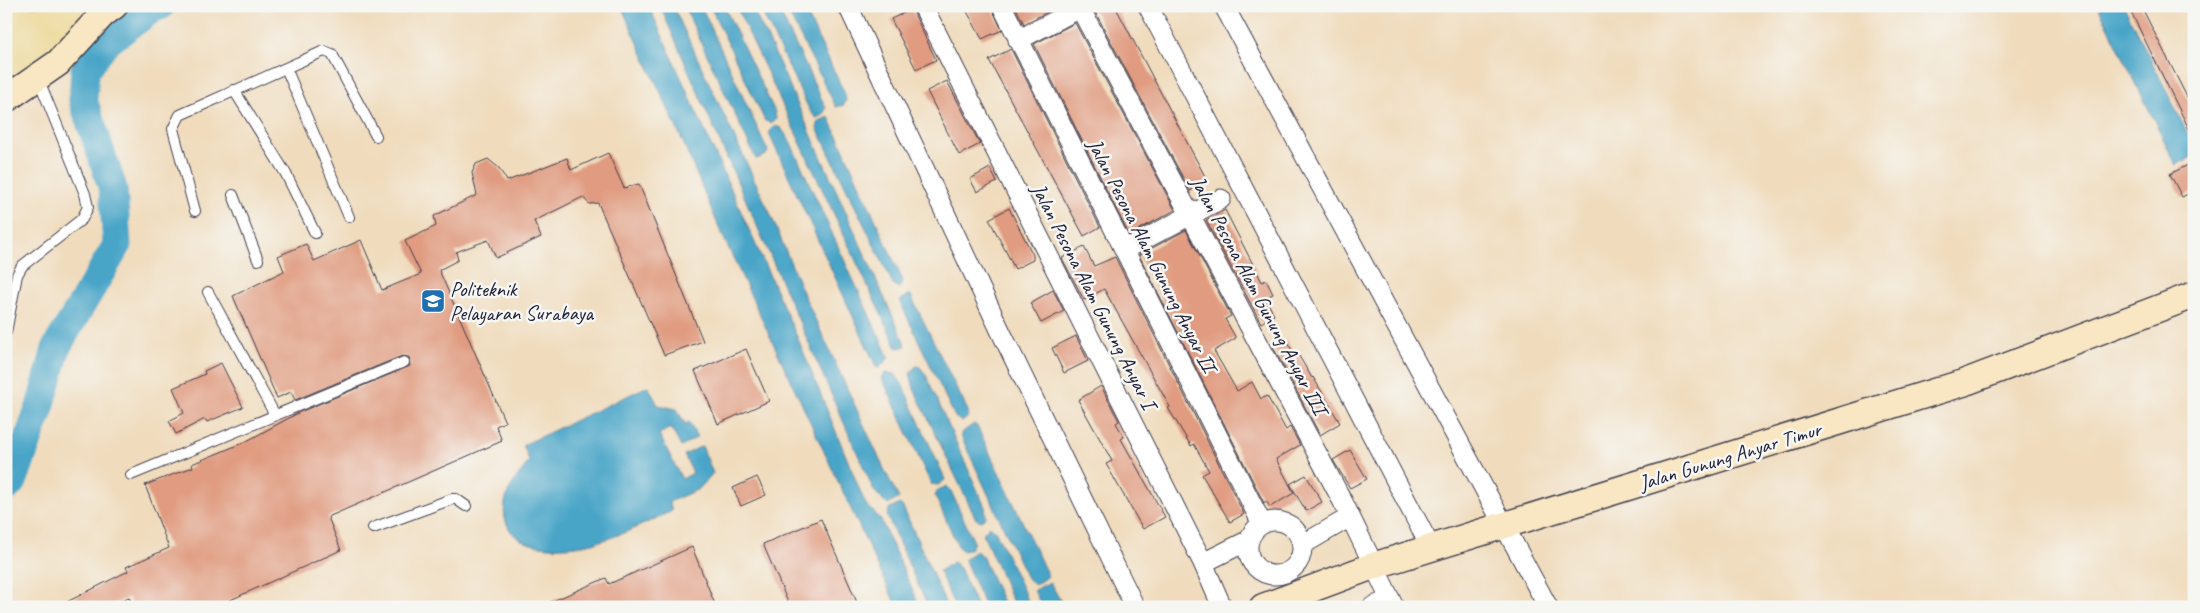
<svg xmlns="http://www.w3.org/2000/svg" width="2200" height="613" viewBox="0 0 2200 613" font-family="Caveat,sans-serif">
<rect width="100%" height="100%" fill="#f6f6f2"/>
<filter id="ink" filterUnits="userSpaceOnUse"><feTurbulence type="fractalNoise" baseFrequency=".02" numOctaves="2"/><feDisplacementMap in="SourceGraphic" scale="10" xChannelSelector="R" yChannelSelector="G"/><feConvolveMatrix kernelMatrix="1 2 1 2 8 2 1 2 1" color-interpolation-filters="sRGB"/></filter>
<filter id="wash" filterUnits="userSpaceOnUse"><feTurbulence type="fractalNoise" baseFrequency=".0096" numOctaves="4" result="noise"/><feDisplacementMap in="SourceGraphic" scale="20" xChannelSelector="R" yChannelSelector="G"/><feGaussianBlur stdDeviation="1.12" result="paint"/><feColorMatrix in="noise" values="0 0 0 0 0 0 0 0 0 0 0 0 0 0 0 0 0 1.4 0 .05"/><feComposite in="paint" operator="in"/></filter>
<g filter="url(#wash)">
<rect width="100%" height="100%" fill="#f0dcbd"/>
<!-- sand -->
<path fill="#eeda9e" stroke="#887e6c" d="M6,6H97C69,36 41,63 6,84Z"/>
<!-- water -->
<path fill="#49a5c8" stroke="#366482" d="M621,6H649L798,339L864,500L867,506L880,518L920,607H897L721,232L680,135Z
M660,6H673L770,213L805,297L886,473L899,498L888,505L874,491Z
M684,6H701L768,151L766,155L756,159L755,157Z
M710,6H724L775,112L776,119L771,123L765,121Z
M736,6H751L771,45L906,346L897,348Z
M759,6H777L826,108L823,115L816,118L810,111Z
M785,6H803L845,94L846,101L844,105L836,107Z
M2098,6H2124L2194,146V156L2176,165Z
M829,117L903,281L899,288L893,284L817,128L819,121Z
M775,126L781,128L790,141L889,358L879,368L876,367L873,360L770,136L769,131Z
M910,294L968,411L969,416L962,422L955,417L901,304V300Z
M916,366L920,367L926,375L985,507L986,517L981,521L976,519L914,389L910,373Z
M885,373L895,374L902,384L943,474L945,480L938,485L931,484L882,378Z
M648,386L658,405L677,409L685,424L689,422L697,437L681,447L671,428L659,434L682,479L693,473L684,455L702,446L713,473L699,489L669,502L672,511C652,520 631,531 610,538C583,548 518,558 506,522C503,514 504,501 508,493C513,481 522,471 529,461L523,445Z
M974,424L977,426L1048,576L1035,585L1027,578L961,436V433Z
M947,486L951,491L974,542L971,548L964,551L959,548L935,496L938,490Z
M900,504L903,507L947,607H928L887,516L889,509Z
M989,526L995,530L1031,607H1015L983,534Z
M976,550L982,556L1005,607H985L966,563L965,559Z
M953,562L960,568L977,607H955L939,571Z
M1050,582L1064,607H1042L1034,590Z"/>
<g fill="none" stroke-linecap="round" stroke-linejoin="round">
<!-- river -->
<path stroke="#49a5c8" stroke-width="29" d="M6,488L13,481L40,407L57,346L117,245L113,189L83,100L85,70L107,42L152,9L160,6"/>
</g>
<g id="blocks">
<!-- building -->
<path fill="#e09b80" d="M964,6H991L1002,30L982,39Z
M1015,6H1059L1024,24Z
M1092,6H1115L1208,182L1190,191Z
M2128,6H2141L2194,111V139Z
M912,9L936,60L916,69L891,19Z
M1075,23L1175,210L1129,235L1034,44Z
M1011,49L1100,227L1084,236L989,60Z
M947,81L980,144L959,155L927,91Z
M608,153L624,188L639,184L703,341L664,355L598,203L589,204L583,197L534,221L541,237L496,258L488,240L456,252L458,260L439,270L505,422L496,426L502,441L328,517L341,550L215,607H133L129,597L107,607H57L128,571L126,567L169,548L145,485L193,467L192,464L245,442L300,412L410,366L409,357L402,356L295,400L291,392L277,398L233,296L284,271L278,256L306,244L314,261L361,240L382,290L421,274L405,241L436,226L434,216L477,195L472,173L476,164L488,159L499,168L507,181L567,158L571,170Z
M2194,162V191L2182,197L2170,174Z
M990,168L997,182L977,192L970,179Z
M1009,208L1033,255V260L1015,269L989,219Z
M1225,210L1262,282L1266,280L1273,294L1265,298L1274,315L1261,323L1206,220Z
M1186,230L1231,316L1225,319L1236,338L1214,351L1237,391L1252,382L1261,399L1267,396L1286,430L1290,427L1300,445L1276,459L1294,493L1270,507L1266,501L1264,503L1139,255Z
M1084,247L1094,266L1115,257L1244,514L1230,522L1202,475L1209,471L1194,444L1191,446L1176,421L1168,408L1170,407L1104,289L1084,300L1062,258Z
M1053,290L1064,311L1041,323L1030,303Z
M1076,336L1088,361L1064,373L1052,348Z
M1286,340L1296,357L1299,356L1312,378L1313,377L1340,423L1320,435L1273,347Z
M746,349L769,401L718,424L695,371Z
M221,363L243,407L207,422L205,419L176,434L169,421L184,413L173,388L205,374L204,371Z
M1101,386L1119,421L1116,423L1124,437L1121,439L1165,517L1143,529L1106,464L1112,461L1078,400Z
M1350,450L1367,479L1350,488L1333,460Z
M1306,475L1322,502L1306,511L1290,484Z
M757,477L766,495L741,506L733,488Z
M821,519L859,607H790L763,544Z
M692,547L716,607H539L606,578L609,584Z"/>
</g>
</g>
<g filter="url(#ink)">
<use href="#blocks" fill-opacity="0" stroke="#413e4e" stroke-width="1"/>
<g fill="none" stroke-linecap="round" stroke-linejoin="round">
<defs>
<path id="lane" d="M286,68L349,217
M234,90L286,174L315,233
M233,195L258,260
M195,211L173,129L180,115L324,51L332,54L376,136
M208,292L275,415
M6,332L17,275L22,266L82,219L88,207L85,194L38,78
M131,475L404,362
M373,528L452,499H456L466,506"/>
<path id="street" d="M848,6L1000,330L1135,607
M923,6L1203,563L1222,607
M1002,6L1262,524
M1079,6L1343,502L1394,607
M1148,6L1431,548
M1224,6L1548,607
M1018,40L1080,8
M1124,250L1221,199
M1248 548a27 27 0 1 1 54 0a27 27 0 1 1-54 0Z
M1302,545L1350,517
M1203,563L1249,540
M1372,607L1390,599"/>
<path id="secondary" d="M6,99L58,63L103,14L114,6
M1263,607L1373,566L1963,383L2194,295"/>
</defs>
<!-- lane casing -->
<use href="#lane" stroke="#413e4e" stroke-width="12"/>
<!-- street casing -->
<use href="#street" stroke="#413e4e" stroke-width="21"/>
<!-- secondary casing -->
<use href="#secondary" stroke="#413e4e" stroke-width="29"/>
<!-- lane -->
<use href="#lane" stroke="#fff" stroke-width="10"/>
<!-- street -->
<use href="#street" stroke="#fff" stroke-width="19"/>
<!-- secondary -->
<use href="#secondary" stroke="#f9e7c3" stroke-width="26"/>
</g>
</g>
<!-- icons -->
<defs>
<symbol id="university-square" viewBox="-11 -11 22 22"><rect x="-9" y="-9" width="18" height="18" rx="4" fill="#1f6fb2" stroke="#f6f6f2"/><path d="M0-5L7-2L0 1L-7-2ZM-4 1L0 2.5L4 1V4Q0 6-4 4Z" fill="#fff"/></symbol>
</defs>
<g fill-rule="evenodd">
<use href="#university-square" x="419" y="287" width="28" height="28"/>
</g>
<g text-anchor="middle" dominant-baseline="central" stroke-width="5" stroke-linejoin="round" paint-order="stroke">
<!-- street labels -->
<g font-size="21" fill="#22223b" stroke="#f6f6f2">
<text transform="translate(1152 255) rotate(63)">Jalan Pesona Alam Gunung Anyar II</text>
<text transform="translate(1259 295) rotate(62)">Jalan Pesona Alam Gunung Anyar III</text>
<text transform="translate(1094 296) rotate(63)">Jalan Pesona Alam Gunung Anyar I</text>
<text transform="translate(1730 456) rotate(-17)">Jalan Gunung Anyar Timur</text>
</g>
<!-- poi labels -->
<g font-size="21" fill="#22223b" stroke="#f6f6f2" text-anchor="start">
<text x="450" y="289">Politeknik<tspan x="450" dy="24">Pelayaran Surabaya</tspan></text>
</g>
</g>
<!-- margin -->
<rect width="2200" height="613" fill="none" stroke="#f6f6f2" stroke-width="25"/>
</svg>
